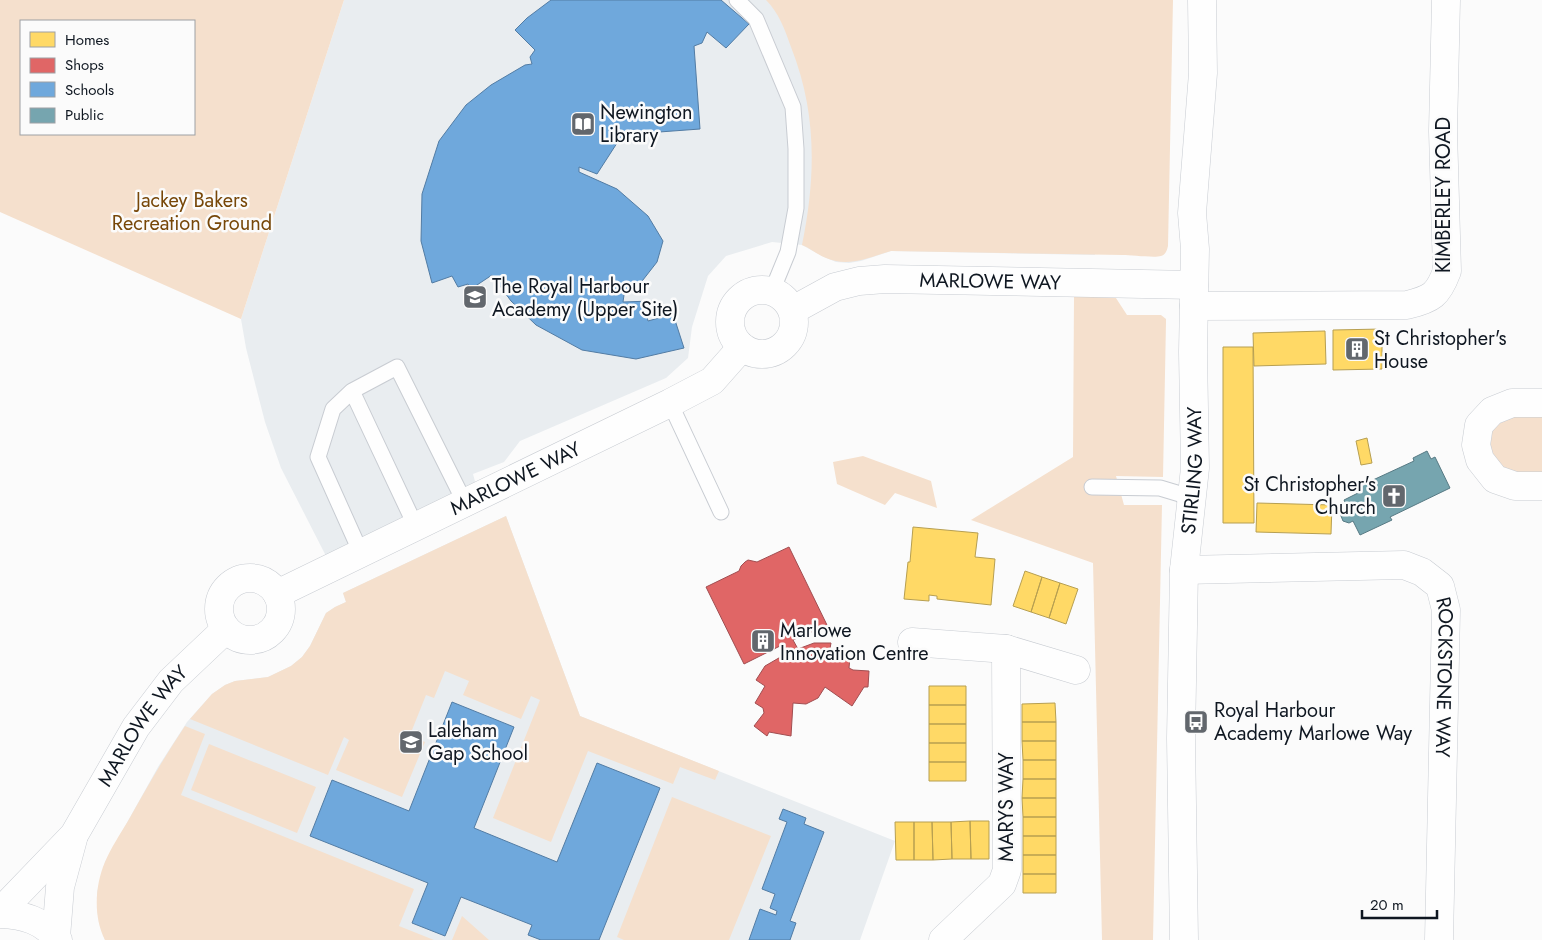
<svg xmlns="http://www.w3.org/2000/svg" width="1542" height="940" viewBox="0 0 1542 940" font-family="Jost,sans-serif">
<rect width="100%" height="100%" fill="#fbfbfb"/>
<!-- built -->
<path fill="#e9edf0" d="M344,0H1102L1095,255L891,251L861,261L849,263L836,262L824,257L802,245L772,242L726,256L708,276L692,327L688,358L666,378L520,441L504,462L473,474L476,485L326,556L281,468L265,422L246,348L241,319Z
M506,516L580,716L895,841L860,940H105L99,923L97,908V892L105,862L158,767L187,722L212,694L225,685L235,681L268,677L291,666L302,657L310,646L326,613L335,607L346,602L343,593Z"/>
<!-- green -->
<path fill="#f5e0cd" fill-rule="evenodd" d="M0,0H344L241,319L0,212ZM21,21H194V134H21Z
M766,0H1173L1168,246C1167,251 1165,255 1161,256C1155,258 1130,255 1123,255L891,251C869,257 849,268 826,258C818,255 810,248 802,245C816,176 817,113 791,47C785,30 779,13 766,0Z
M1114,295L1127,315H1161L1166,319V322L1163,477L1116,476L1124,505H1162L1153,940H1102L1093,563L971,520L1073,457L1074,296Z
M1542,408V479L1507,475L1487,451L1490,428L1497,418Z
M863,456L931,481L937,508L895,493L885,505L837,484L833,462Z
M506,516L580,716L719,771L715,780L680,767L673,784L588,751L551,842L493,818L540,700L531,696L521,719L463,695L469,681L445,671L434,698L426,695L410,735L425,742L402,797L336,770L349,740L344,737L328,775L190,719L212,694L225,685L235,681L268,677L291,666L302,657L310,646L326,613L335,607L346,602L343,593Z
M185,726L205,734L181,795L414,889L399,926L434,940H105C93,917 95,885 105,862C111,848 120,834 128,821C146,789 164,757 185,726Z
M209,744L316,787L297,833L191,790Z
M672,797L771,836L729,940H624L617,937Z
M462,916L489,940H452Z"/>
<!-- homes -->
<path fill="#ffd966" stroke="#b79f51" d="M1382,329V369L1333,370V330Z
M1325,331L1326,364L1254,366L1253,333Z
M1223,347H1253L1254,523H1223Z
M1367,438L1372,463L1361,465L1356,441Z
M1257,503L1332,505L1331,534L1256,532Z
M913,527L978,533L975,557L995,559L991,605L937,599V596L929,595V601L904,599L908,562H910Z
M1025,571L1042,577L1031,612L1013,606Z
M1042,577L1060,583L1049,618L1031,612Z
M1060,583L1078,589L1066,624L1049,618Z
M929,686H966V705H929Z
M1055,703L1056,722H1022V704Z
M929,705H966V724H929Z
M1022,722H1056V741H1022Z
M929,724H966V743H929Z
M1022,741H1056V760H1023Z
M929,743H966V762H929Z
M1023,760H1056V779H1023Z
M929,762H966V781H929Z
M1023,779H1056V798H1022Z
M1022,798H1056V817H1023Z
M1023,817H1056V836H1023Z
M970,821L971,859H952L951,822Z
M970,821H989V859H971Z
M895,822H914V860H896Z
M914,822H932L933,860H914Z
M932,822H951L952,859L933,860Z
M1023,836H1056V855H1023Z
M1023,855H1056V874H1023Z
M1023,874H1056V893H1023Z"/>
<!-- shops -->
<path fill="#e06666" stroke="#a14e51" d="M789,547L827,625L793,640L798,649L814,643H831L829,654L832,656L850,657L849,668L853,670L869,671L868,687H864L852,706L825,687L818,698L806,704L793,703L791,736L769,732L767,736L754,726L764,713L763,708L755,703L765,686L756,680L765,666L784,655L780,646L744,664L706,587L739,571L741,566L745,562L748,560L757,562Z"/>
<!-- schools -->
<path fill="#6fa8dc" stroke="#527ca4" d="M551,0H721L749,24L726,48L707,32L702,43L694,46L700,129L632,134L631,138L619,140L597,174L579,167V172L617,189L648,216L663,241L657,262L639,285L624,295L623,302L652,301V311L646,313L648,321L673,314L684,348L636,359L582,350L536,325L511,301L492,275L471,289L468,284L458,287L452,276L432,283L421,241L422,194L439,141L466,105L491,85L525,65L532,64L530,57L535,50L515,30L527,18Z
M452,702L514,727L474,828L557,862L597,763L660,788L599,940H541L528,935L532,925L461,897L445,936L412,923L428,883L310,836L332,780L409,811Z
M783,809L806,818L804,824L824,832L790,921L796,923L790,940H749L760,909L776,915L777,911L770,908L775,894L762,889L787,822L779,819Z"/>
<!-- public -->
<path fill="#76a5af" stroke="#577a84" d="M1427,451L1431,459L1435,457L1450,488L1390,517L1392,520L1360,535L1353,521L1349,523L1343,521L1339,511L1341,506L1346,504L1344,500L1362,491L1360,486L1414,461L1413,458Z"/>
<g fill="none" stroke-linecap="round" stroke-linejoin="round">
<defs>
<path id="service" d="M737,0L756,19L793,107L796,149V208L788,252L772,291
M352,391L397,367L465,503
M670,403L721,512
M1092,487L1160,488L1180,494L1190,502
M361,553L318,457L333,409L352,391L416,527"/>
<g id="minor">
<circle cx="762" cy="322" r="32"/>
<path d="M1194,306L1407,305C1432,299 1438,295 1447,271L1443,131L1446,0"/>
<path id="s1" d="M793,310L835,287L859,281L885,279L1194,285"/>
<path d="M1542,403H1512L1492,411L1479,425L1476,445L1480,460L1495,479L1515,486H1542"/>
<path id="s2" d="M1184,570L1404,565L1422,572L1440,586L1446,610L1439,940"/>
<circle cx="250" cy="609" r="31"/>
<path id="s3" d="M277,594L670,403L712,381L742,347"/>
<path d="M912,642L1006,649L1076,670"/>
<path id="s4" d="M0,912L74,835L136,727L171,681L226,629"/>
<path d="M56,937L60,887L73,839"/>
<path d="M943,940L1002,884L1007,870L1006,649"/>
<path id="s5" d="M1184,940L1181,738L1184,570L1195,468L1193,352L1195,249L1192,213L1203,73L1202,0"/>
</g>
<path id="primary" d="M0,914C23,915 44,920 58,940"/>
</defs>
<!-- service casing -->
<use href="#service" stroke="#c8ccd2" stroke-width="17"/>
<!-- minor casing -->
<use href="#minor" stroke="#c8ccd2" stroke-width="29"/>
<!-- primary casing -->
<use href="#primary" stroke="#c8ccd2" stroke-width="29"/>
<!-- service -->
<use href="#service" stroke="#fefefe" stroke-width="15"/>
<!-- minor -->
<use href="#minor" stroke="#fefefe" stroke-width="28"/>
<!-- primary -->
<use href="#primary" stroke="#fefefe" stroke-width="28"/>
</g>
<!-- icons -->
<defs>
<symbol id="library-square" viewBox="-11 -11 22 22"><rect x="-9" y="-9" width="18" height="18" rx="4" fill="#62676d" stroke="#fbfbfb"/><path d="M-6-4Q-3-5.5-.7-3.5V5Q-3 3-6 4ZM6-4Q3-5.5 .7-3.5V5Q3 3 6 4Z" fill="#fff"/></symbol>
<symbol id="school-square" viewBox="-11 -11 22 22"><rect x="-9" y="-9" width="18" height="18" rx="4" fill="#62676d" stroke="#fbfbfb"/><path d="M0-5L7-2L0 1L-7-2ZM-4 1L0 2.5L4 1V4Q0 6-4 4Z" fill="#fff"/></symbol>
<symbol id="building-square" viewBox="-11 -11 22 22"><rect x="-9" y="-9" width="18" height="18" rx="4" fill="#62676d" stroke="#fbfbfb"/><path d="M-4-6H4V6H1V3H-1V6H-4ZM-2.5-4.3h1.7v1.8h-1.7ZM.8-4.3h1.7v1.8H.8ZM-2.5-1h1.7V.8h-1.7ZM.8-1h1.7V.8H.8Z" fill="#fff"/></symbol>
<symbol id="church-square" viewBox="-11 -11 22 22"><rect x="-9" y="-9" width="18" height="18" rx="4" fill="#62676d" stroke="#fbfbfb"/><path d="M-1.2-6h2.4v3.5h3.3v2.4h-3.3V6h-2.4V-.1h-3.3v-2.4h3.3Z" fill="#fff"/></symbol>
<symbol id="bus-square" viewBox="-11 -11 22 22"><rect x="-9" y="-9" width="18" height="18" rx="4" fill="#62676d" stroke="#fbfbfb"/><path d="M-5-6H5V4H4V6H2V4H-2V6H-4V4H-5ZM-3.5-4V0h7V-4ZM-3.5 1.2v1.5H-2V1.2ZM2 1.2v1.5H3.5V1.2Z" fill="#fff"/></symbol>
</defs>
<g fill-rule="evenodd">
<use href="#library-square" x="569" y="110" width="28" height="28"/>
<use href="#school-square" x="461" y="283" width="28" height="28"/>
<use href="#building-square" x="1343" y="335" width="28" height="28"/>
<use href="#church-square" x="1380" y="482" width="28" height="28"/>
<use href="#building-square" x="749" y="627" width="28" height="28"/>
<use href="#bus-square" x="1182" y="708" width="28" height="28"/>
<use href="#school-square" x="397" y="728" width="28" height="28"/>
</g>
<g text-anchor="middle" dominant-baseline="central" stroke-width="5" stroke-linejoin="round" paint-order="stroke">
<!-- poi labels -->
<g font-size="20" fill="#0f1721" stroke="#fbfbfb" text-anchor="start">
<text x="600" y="112">Newington<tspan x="600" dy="23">Library</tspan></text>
<text x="492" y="286">The Royal Harbour<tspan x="492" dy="23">Academy (Upper Site)</tspan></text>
<text x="1374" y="338">St Christopher's<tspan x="1374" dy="23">House</tspan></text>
<text x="1376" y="484" text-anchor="end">St Christopher's<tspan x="1376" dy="23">Church</tspan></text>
<text x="780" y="630">Marlowe<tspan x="780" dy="23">Innovation Centre</tspan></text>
<text x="1214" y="710">Royal Harbour<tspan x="1214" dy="23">Academy Marlowe Way</tspan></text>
<text x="428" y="730">Laleham<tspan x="428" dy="23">Gap School</tspan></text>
</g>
<!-- street labels -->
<g font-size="20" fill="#0f1721" stroke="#fbfbfb">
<text transform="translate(1443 195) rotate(-90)">KIMBERLEY ROAD</text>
<text stroke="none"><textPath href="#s1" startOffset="204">MARLOWE WAY</textPath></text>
<text stroke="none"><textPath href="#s5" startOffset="470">STIRLING WAY</textPath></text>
<text stroke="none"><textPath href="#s3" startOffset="265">MARLOWE WAY</textPath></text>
<text stroke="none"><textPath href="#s2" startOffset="354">ROCKSTONE WAY</textPath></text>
<text stroke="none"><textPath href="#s4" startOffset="236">MARLOWE WAY</textPath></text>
<text transform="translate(1006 807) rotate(-90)">MARYS WAY</text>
</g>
<!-- park labels -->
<g font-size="20" fill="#774708" stroke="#fbfbfb">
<text x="192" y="200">Jackey Bakers<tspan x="192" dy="23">Recreation Ground</tspan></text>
</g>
</g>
<!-- legend -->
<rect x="20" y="20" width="175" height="115" fill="#fbfbfb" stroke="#9da0a4"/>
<rect x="30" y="32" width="25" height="15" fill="#ffd966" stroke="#9da0a4"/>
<text x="65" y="45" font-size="15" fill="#0f1721">Homes</text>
<rect x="30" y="58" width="25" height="15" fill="#e06666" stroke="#9da0a4"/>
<text x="65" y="70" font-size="15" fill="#0f1721">Shops</text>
<rect x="30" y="82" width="25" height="15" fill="#6fa8dc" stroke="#9da0a4"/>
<text x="65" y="95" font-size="15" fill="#0f1721">Schools</text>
<rect x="30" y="108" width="25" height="15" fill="#76a5af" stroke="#9da0a4"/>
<text x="65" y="120" font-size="15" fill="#0f1721">Public</text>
<!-- scale -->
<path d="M1362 910v8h75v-8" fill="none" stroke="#0f1721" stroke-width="2.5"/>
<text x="1370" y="910" font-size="15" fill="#0f1721" stroke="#fbfbfb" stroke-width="4" paint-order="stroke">20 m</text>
</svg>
